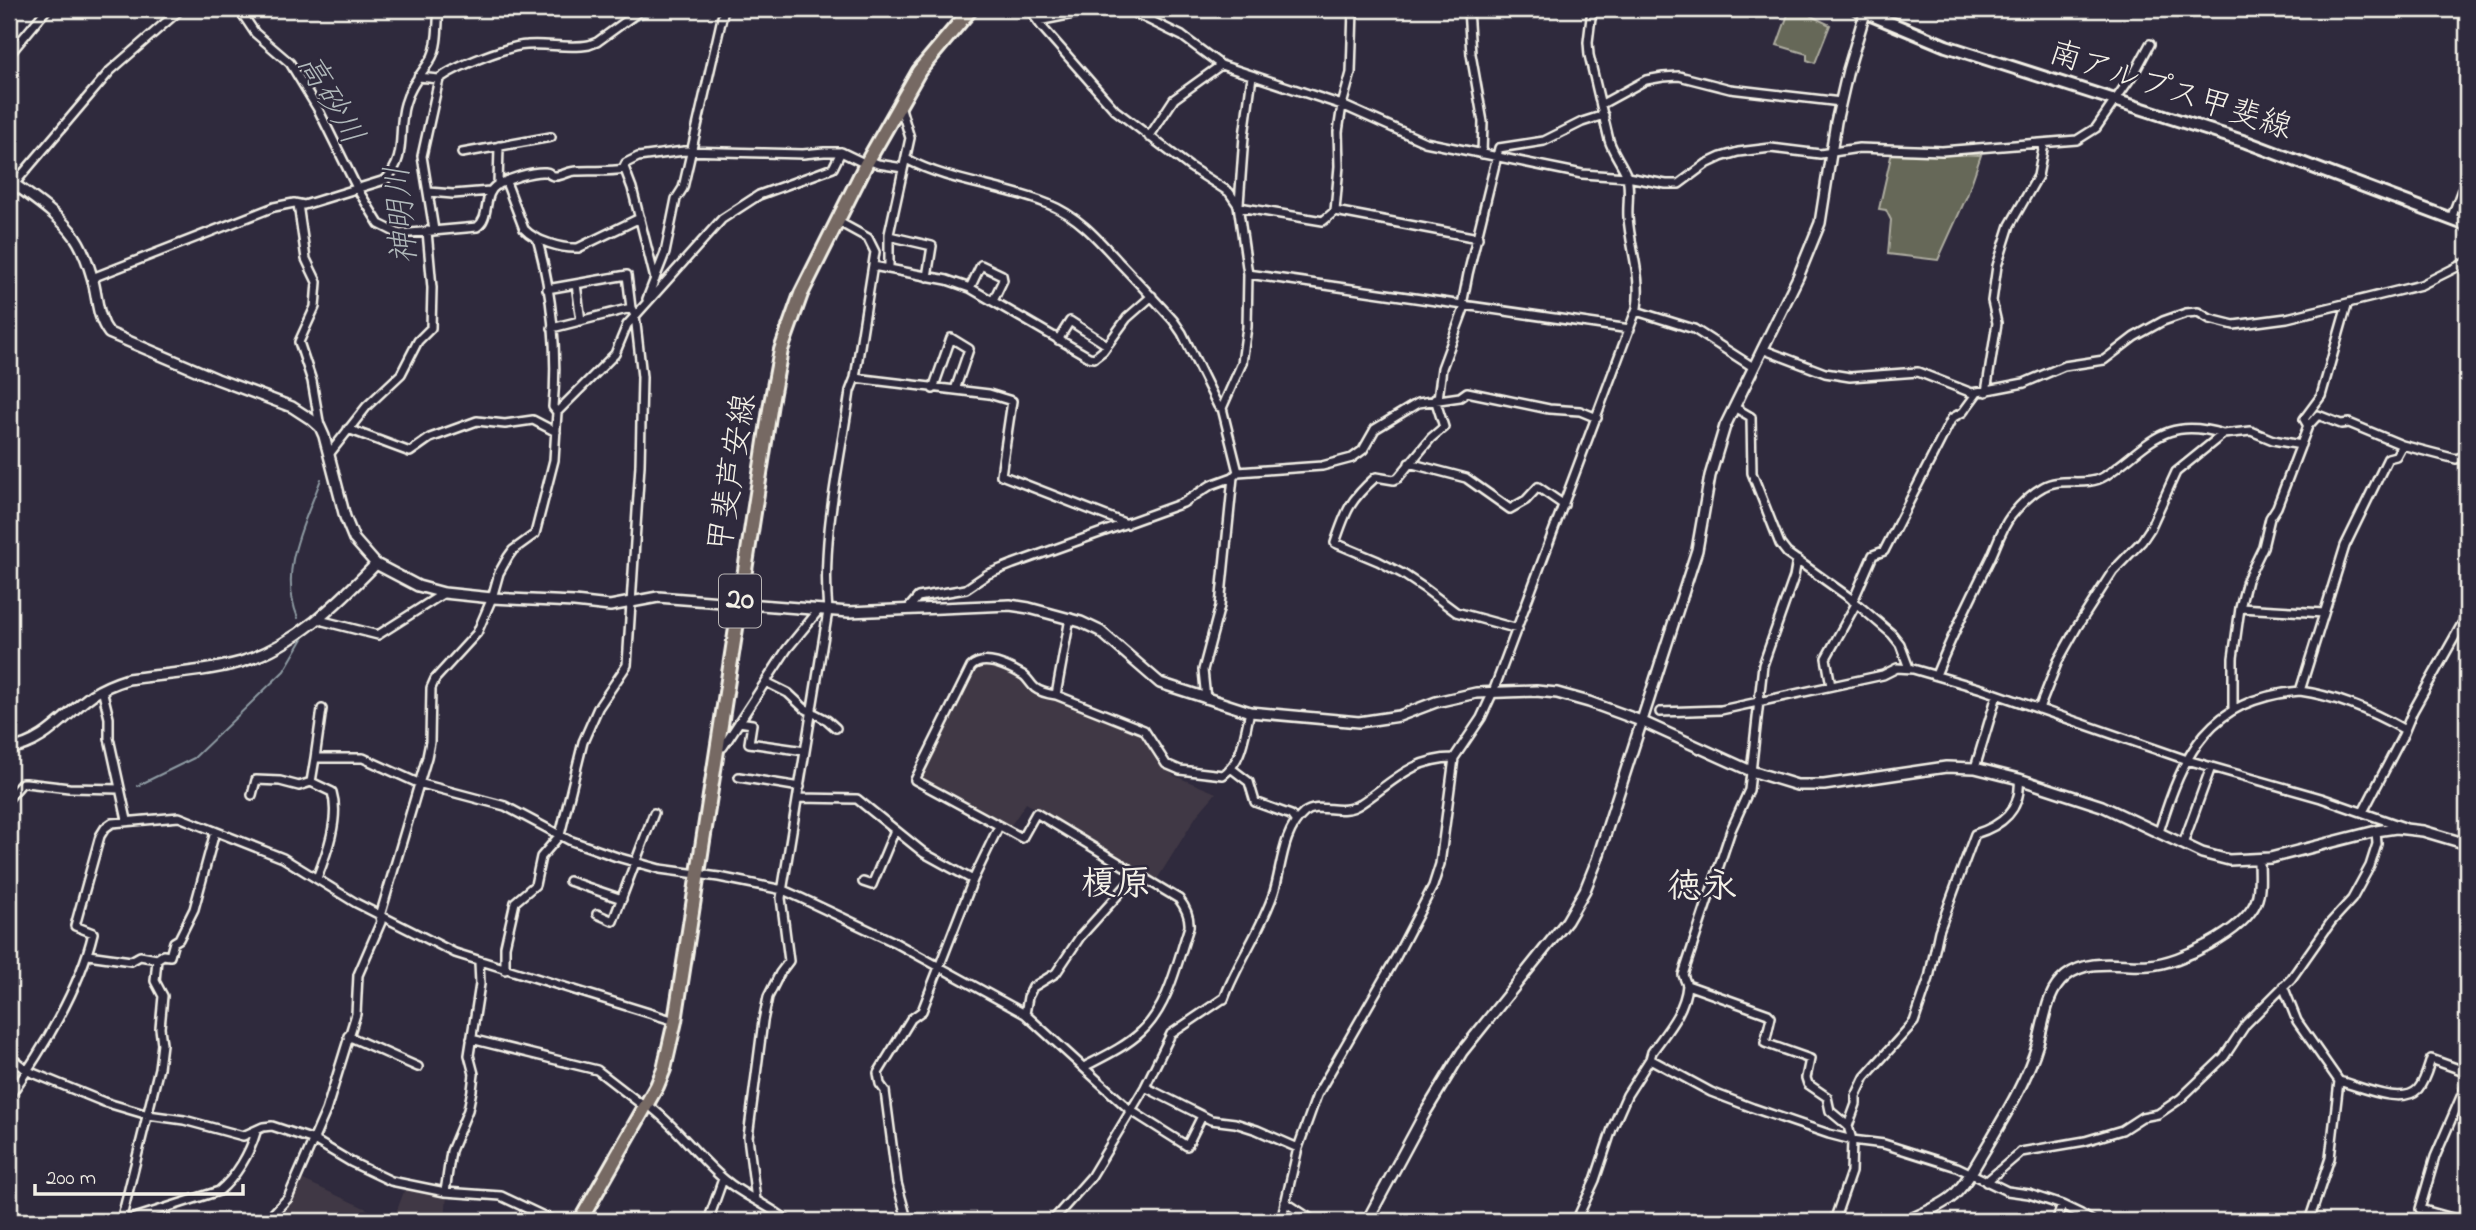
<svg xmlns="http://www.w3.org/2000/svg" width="2476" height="1230" viewBox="0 0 2476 1230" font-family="'Indie Flower','Klee One',sans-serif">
<rect width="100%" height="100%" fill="#2f2a3d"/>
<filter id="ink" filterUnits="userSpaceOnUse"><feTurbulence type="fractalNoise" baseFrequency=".0143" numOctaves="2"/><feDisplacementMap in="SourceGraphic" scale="14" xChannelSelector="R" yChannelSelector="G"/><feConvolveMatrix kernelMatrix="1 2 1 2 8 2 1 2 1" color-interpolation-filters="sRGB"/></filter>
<g filter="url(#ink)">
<!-- built -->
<path fill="#403844" d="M984,664L1024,680L1032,690L1052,700H1060L1147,737L1160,765L1175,776L1216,793L1197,815L1156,881L1026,803L1009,828L920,779L979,666Z
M301,1179L393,1221L406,1186L447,1194L445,1221H269L291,1201Z"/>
<!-- green -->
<path fill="#666758" stroke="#adaca0" stroke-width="2" d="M1790,9H1808L1811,16L1830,25L1815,63L1807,60V54L1777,45Z
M1892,152L1981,155L1967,196L1938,260L1888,254L1891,220L1886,210L1879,209Z"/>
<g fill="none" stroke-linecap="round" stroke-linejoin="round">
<!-- stream -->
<path stroke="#8e9ba3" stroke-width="2" d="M624,27L659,9
M442,83L458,71L521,49L580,51L596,46
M377,227L399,239L421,235
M430,230L418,157L431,101
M298,618C278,570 304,525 321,479
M137,786L194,758L284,671L305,635"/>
<defs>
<path id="minor" d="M239,9L255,33L290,63L319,111L358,190L379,224L399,234L477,227C491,218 482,194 497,185C509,179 531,171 545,172C554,173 545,175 555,176C562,176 569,171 576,171C592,170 608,172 624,169
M1029,9L1042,27L1115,110L1190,167L1229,192L1238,205L1248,274L1247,327L1242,363L1222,408L1238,472
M1127,9L1182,36L1221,65L1342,105L1425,142L1582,174L1627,177L1666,184H1679L1706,164L1721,157L1738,152L1771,148L1820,154L1859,148L1942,151L2077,140L2096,128L2136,70L2150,44
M1353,9L1351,73L1342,105L1338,132L1339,166L1335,211L1478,238
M1468,9L1471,54L1483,122L1482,154
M1038,21L1098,9
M9,55L47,9
M418,77L439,79
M1602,104L1646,80L1663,77L1679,76L1730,89L1841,102
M1149,137L1174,99L1221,65
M462,153L551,137
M906,159C951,183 1002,185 1048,204C1078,216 1097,238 1118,261C1136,280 1155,300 1173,320L1182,333L1218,406L1222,408
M868,160L878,164L903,168
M506,182L524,229C535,241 562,249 578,248L640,218
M498,185L499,146
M9,190L110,71L181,9
M429,192L453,194L490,191
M298,204L306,259L317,282L315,307L299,342L312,381L320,427
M1239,204L1244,136L1252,76
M1239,207L1323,221L1335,211
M2451,219L2467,176
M837,221L868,238L875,252L855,378
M434,230L422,156L439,79C454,67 507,46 527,45C547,43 568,49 589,45L597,42L637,13V9
M889,236L932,246L927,277
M537,238C552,291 558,353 553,407L557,412
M873,266L947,280L970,288L1089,357L1094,358L1103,351L1127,318L1152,296
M889,269V234L910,138L900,105
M1248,274L1630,329
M92,278L274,207L294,203L304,205L385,180C408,159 397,130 405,104C410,85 423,73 432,57C439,43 437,24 439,9
M655,279L632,188L624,167L626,163L638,157L684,151L803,154L824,152H841L866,164
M576,284L581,321
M970,288L981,265L1002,275L1003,280L993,301
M647,299L665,253L676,199L683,188L724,9
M1462,305L1468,274L1499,148L1544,141L1582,122L1604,115
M1636,311L1694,329L1753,367
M552,328L631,308
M1058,340L1070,321L1107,345
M1762,349L1825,373L1850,377L1918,372L1972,393L2024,383L2064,366L2104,360L2134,337L2163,321L2186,313L2198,312L2210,319L2234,325L2287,318L2421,285L2467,262
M933,389L951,338L969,349L955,390
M1986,392L1997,323L1992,301L1997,266L2010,225L2038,176L2044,144
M1435,399L1444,427L1431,438L1398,478L1394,480L1376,477C1350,500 1346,510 1335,543L1378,561L1403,574L1424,588L1456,612L1518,629
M1438,399L1442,368L1465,306
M1734,407L1751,417L1752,473L1780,544L1787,553L1850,598L1892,634L1900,644L1909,668
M2308,426L2304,419L2321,396L2347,305
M348,429L410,452L430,438L477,421L505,424L533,420L556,432
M330,453L367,406L401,374L418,341L431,328L432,288L427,231
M1409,463L1466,478L1510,509L1526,500L1538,487L1564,505
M1797,560L1794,577L1763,665L1749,790L1731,830L1683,975L1687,985L1768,1014L1771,1017L1765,1043L1810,1059L1806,1078L1808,1084L1827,1097L1830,1111L1848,1126L1852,1140L1851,1172L1834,1221
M1853,601L1873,555L1884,551L1952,418L1963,412L1977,393
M2240,608L2324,613
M907,610L918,597L966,589L988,574L1013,564L1183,503L1211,485L1233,477L1238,472L1322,466L1352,458L1363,450L1375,429L1418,403L1460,397L1467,392L1549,409L1580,411L1597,418
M319,618L323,621L378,635L444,593
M1936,675C1952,635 1971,597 1990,559C1997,545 2001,529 2011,516C2019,506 2032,493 2043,487C2061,476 2086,488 2105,476C2148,447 2163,415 2223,434
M766,682L788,693L804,708L827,720L836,728
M1831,686L1826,658L1856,604
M102,689L109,718V738L127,820
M2300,691C2337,696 2373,712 2405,730
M1056,695L1070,618
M1206,699L1203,670L1220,606L1233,477
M2039,709L2058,661L2077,627L2113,571L2142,541L2150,529L2176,472L2223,434L2251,431L2273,440L2301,445
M2233,709V658L2240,608L2247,580L2263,547L2270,518L2277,507L2308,426L2318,415L2341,424L2349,423L2402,445L2456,459L2467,455
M1660,712L1721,710L1883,675L1897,668L1913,669L1982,689L2187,760L2321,798L2404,827
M739,722L752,724L749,743L805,751
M718,746L723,747L787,649L819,610
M315,758L322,709
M1975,768L1997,695
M1232,769L1249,782L1255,802L1291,815L1296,822
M739,777L800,787
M252,795L256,780L280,781L299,786L311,782
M9,798L22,783H26L69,788L120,789
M799,798L857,799L924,853L973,880
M2363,812L2403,735L2413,711L2467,615
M2159,832C2184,752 2208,699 2300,691L2345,546L2388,458L2396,456L2402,445
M2183,844L2211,767
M317,878C327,853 340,818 332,792L311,782L315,758H363L418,783L505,806L569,840L617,857L660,869L719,877L783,890L801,898L894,942L1025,1014L1130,1110L1187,1146L1202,1116
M569,881L622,899
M863,882L872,885L895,830
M597,914L613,921L654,813
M88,955L131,961L140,956L157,959L163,955L170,956L174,942L179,939L194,909L215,832
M505,970V946L515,902L535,885L541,857L560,835L583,742L598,708L627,665L640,465L642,377L635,315L631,308L627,275L547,289
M1687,985C1685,1011 1666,1032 1652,1052L1650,1059L1711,1092L1753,1108L1829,1134L1852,1140L1884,1144L1957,1167L2007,1191L2029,1194L2062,1205L2081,1214L2092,1221
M2283,986L2297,1021L2339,1081L2330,1158L2309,1221
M1224,999C1237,963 1262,929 1274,892C1282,867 1282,832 1304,813C1319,801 1341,817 1360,804C1392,783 1412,758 1454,758
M1025,1014L1028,997L1033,987L1056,973L1080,937L1137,874
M348,1036L418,1067
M471,1039L597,1070L646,1108
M9,1056L28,1071L104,1102L148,1115L184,1120L243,1136L263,1127L272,1126L314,1140L351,1162L391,1181L445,1192L501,1196L554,1221
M1084,1067C1103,1057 1125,1047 1141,1032C1169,1006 1177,962 1189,927C1190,916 1186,908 1179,899L1036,813L1022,838L915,780L971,667C984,654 1009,667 1023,675C1028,678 1030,684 1035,688C1040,692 1049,694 1056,695L1144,730L1166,764L1180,770L1223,775C1243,761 1244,734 1250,712
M2339,1081C2358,1086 2402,1106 2418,1089C2425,1081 2428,1068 2431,1059L2467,1072
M1145,1087L1211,1120L1235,1123L1257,1130L1298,1148
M9,1097C42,1051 80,988 93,933L75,926L100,836L105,828L112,823L179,817L283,858L356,903L455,953L675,1021
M648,1105C677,1126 697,1157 725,1180C744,1196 768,1205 788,1221
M1848,1126L1856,1104V1096L1865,1077L1914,1022L1929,978L1939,931L1975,834C2001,826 2022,810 2019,779
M1986,1182L2021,1152L2085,1141L2122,1130L2142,1117L2158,1114L2180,1099L2224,1057L2246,1024L2291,979L2331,922L2352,899L2370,866L2377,844L2376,831
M445,1192L451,1151L468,1110L472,1090L474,1074L469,1055L480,984L479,962
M756,1200L748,1137L763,1021L768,997L780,973L789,961L781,898L828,611C821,537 840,463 850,391L855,378L989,394L1012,401L1001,475L1127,524
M1285,1202L1314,1221
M121,1221L159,1068L162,1044L160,1028L163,996L155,981L157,959
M125,1221L219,1191C236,1177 250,1153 256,1132
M266,1221L288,1198L326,1111L356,1014L358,975L381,922L380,916L427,757L430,742L431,688L435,679L477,633L492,598L499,573L508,557L513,550L535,534L554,460L557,412L615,354L627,325L722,219L759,195L833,168L841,152
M708,1221L723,1179
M904,1221L905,1212L897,1183L885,1091L880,1084L878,1073L911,1019L922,1011L973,880L999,826
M1052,1221L1091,1177L1145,1087L1171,1034L1224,998
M1281,1221L1298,1148L1317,1095L1395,959L1433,886L1440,864L1454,758L1481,718L1493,692L1637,308C1642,276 1630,248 1628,217C1627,204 1631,186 1626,174C1621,162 1613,153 1609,140L1589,55L1588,42L1592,9
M1576,1221L1595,1180L1612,1129L1627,1095L1650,1059
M2056,1221L2062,1205
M2463,1221L2420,1209L2435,1157L2467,1083"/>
<path id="tertiary" d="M9,180C31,197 59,214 75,237C83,249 88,263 92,277C98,297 96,316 109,333L217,379L292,407L312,420L320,427L324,436L345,517L354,539L376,564L418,586L444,593L492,598L574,602L610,606L658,597L849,612L1010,605L1029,608L1081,622L1100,631L1160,683L1250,712L1359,722L1399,716L1436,702L1476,693L1536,691L1557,693L1589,702L1641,721L1751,771L1797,785H1824L1946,767L1975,768L2019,779L2102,806L2202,853L2229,860L2270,858L2376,831L2396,828L2423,831L2467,844
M9,749C46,743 64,715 92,695C103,688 115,683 128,679C165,674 205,672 241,662C296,645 337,604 376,564
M1367,1221L1425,1113L1462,1052L1567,921L1585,890L1597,860L1697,550L1710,476L1725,426L1798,277L1820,223L1836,122L1848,70L1865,13
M1906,1221C1921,1214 1940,1207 1953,1196C1967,1183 1976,1164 1986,1148C2006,1114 2027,1080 2038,1043C2045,1019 2046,992 2066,976C2090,957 2122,967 2149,965C2180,963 2243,932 2256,902C2261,890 2259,874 2259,860"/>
<path id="secondary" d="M1857,9L1946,46L2246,142L2467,225"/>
<path id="primary" d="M580,1221L657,1086L664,1069L675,1021L771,403L781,350L801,294L866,164L919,71L971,9"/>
</defs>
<!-- minor casing -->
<use href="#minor" stroke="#f4f1e8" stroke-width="12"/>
<!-- tertiary casing -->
<use href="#tertiary" stroke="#f4f1e8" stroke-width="14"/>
<!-- secondary casing -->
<use href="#secondary" stroke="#f4f1e8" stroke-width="16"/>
<!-- primary casing -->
<use href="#primary" stroke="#f4f1e8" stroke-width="18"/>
<!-- minor -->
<use href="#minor" stroke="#2f2a3d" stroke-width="7"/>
<!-- tertiary -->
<use href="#tertiary" stroke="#2f2a3d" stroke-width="9"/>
<!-- secondary -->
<use href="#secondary" stroke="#2f2a3d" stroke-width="10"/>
<!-- primary -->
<use href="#primary" stroke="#766964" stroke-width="12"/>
</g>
</g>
<g text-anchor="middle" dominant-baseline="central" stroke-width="5" stroke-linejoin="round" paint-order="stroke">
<!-- shield labels -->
<rect fill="#2f2a3d" stroke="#b9b5b5" stroke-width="2" x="719" y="574.5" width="42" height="53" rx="5"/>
<g font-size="30" font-weight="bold" fill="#f4f1e8">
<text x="740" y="601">20</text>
</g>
<!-- street labels -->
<g font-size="32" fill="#f4f1e8" stroke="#2f2a3d">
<text transform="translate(2170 92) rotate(18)">南アルプス甲斐線</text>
<text transform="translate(734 473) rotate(-81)">甲斐芦安線</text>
</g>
<!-- water labels -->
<g font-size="33" font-style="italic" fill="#b0b8ba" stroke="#2f2a3d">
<text transform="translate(329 100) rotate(60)">高砂川</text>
<text transform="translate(403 215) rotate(-95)">神明川</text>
</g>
<!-- quarter labels -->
<g font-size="35" font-weight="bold" fill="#f4f1e8" stroke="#2f2a3d">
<text x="1116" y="885">榎原</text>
<text x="1702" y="888">徳永</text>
</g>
</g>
<!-- margin -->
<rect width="2476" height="1230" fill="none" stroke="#2f2a3d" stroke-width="35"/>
<rect x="18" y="18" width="2441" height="1195" fill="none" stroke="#f4f1e8" stroke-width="2.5" filter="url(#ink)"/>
<!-- scale -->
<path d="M35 1184v10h208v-10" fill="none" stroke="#f4f1e8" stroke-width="3.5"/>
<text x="46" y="1184" font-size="21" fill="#f4f1e8" stroke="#2f2a3d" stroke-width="5" paint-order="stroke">200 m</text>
</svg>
